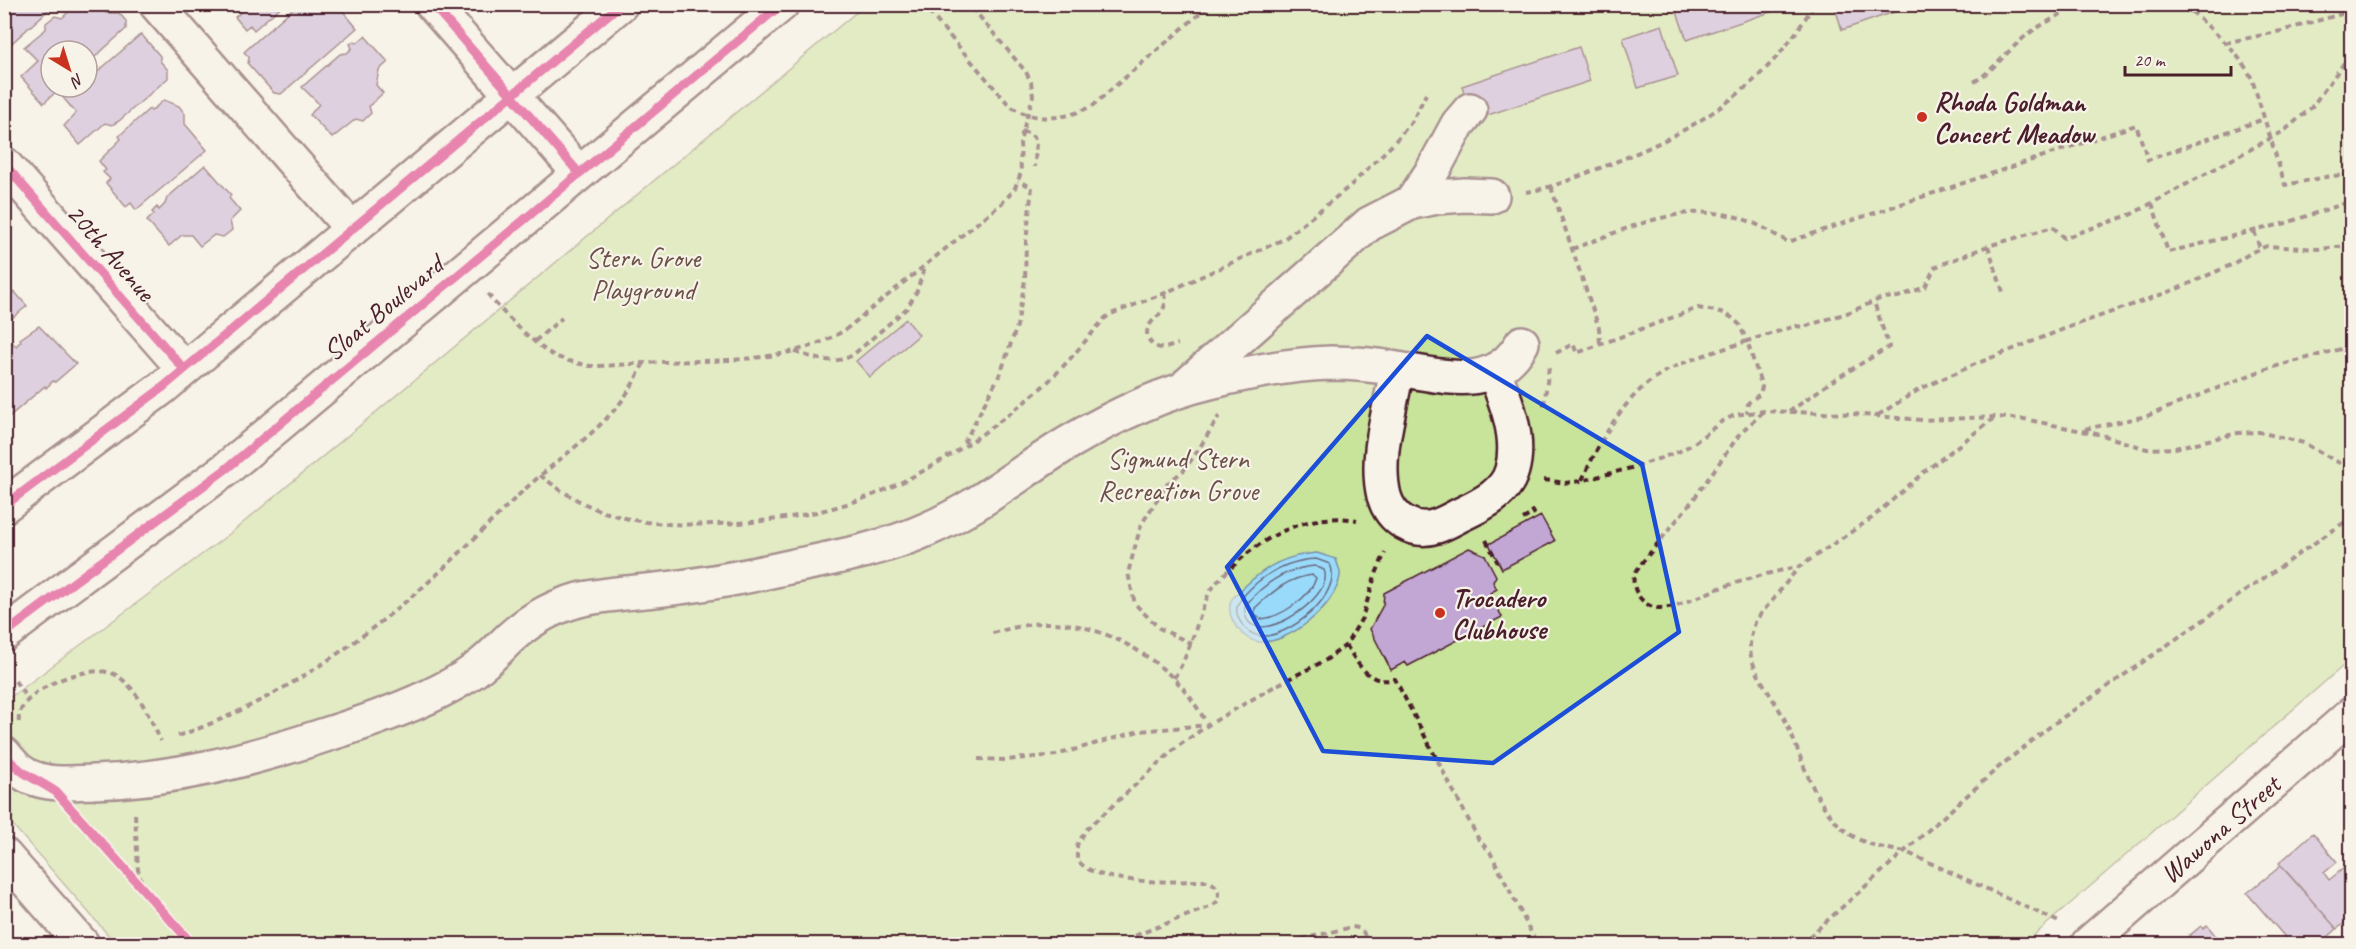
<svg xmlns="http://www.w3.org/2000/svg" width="2356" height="949" viewBox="0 0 2356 949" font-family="Caveat,sans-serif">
<rect width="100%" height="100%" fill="#f7f3e8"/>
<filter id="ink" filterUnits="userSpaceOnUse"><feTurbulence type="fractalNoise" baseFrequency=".0167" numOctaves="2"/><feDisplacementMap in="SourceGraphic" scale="12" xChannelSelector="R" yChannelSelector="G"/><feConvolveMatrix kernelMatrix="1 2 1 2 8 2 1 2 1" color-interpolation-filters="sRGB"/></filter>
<g filter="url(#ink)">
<!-- green -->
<path fill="#c8e39a" stroke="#898162" stroke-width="1.5" d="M865,5H2351V659L2024,944H116L5,816L4,702L232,532Z"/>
<!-- water -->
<path fill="#99dafb" stroke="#798fa8" stroke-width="1.5" d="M1317,553L1336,559C1337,564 1341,571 1340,576C1336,606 1289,644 1259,642C1243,640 1225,618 1231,601C1233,596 1240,591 1244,587C1266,566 1286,555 1317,553Z"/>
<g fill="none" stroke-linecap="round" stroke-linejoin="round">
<!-- shore -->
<path stroke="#6a6a7e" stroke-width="1.5" d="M1316,559L1330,564C1344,594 1288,639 1260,636C1246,634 1231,615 1239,602C1242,597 1247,592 1251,588C1270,570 1291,560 1316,559Z
M1315,566L1324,570C1337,600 1241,658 1245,606C1263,584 1287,568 1315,566Z
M1313,575L1316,578C1311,597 1280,618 1260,619L1255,614V608C1272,592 1289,577 1313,575Z"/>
</g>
<!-- building -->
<path fill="#c2a7d5" stroke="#4a1f2b" stroke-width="1.5" d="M4,4H55L4,50Z
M77,4H110L104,10L106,13H119L126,21V29L87,64V51H51V87H61L44,103L21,77L38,61L24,47L46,29V23L55,16L62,18Z
M232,4H284L254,30L250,25L245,29L235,17L240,13Z
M298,4H316L321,11L328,4H337L357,28L281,94L274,93L248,64L249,57L244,52Z
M1682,4H1775L1771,12L1687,40L1675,7Z
M1834,4H1917L1842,30Z
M1662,25L1678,76L1638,88L1623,38Z
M141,34L160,56V61L168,70V78L119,121L112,125L105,123L80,145L64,126L76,113L61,95L71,87L76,91L81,87H87V81Z
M365,36L388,62L379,70L376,85L383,93L369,106L371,113L363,121L356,119L332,138L310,115L319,104L302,87L340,54L347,53L352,48L350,44L355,41L357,43Z
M1579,47L1590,81L1473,120L1462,86Z
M164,100L179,106L185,114V124L207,150L136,210L131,203L126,207L106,183L110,179L103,172L106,170L99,161L121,139L119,136L149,109L151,111Z
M205,165L231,195L229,198L240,211L230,221L232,230L223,237L214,235L200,246L191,235H182L169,246L147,221L154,214L152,212L157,207L159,210L165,204L167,198Z
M4,291L9,296L14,291L27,306L4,325Z
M906,319L919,335L870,377L856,361Z
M39,326L76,364L55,382L53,381L46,388L45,386L4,421V335L16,346L21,341L20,339Z
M1541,516L1555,541L1502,569L1489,544Z
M1469,548L1485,555L1496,576L1493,582L1497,589L1490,593L1502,617L1408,666L1405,662L1391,670L1370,629L1383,605L1384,593Z
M2313,833L2337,862L2324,873L2329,880L2344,868L2352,877V917L2337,929L2279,863Z
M2281,866L2337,929L2320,944H2291L2247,893Z
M2207,925L2219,940L2224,936L2231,944H2185L2190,940L2188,937L2201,926L2203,928Z"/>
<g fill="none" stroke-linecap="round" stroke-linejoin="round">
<defs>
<path id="minor" d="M156,4L352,229
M432,4L579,173
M4,164L184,369
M1412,202L1433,170L1458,124L1470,110
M1397,369C1391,409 1374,455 1384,496C1391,520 1414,534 1437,526C1446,523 1454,518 1462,514C1483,504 1506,493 1512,470C1521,438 1506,400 1494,372
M1188,384L1369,224L1412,202L1437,197L1465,195L1492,196
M4,754C13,765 21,775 36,779C53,785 74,783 93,782C173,780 249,760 325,735C364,723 403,710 440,691C454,684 469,676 481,665C492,657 501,646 511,637C531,619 557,605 583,599C612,593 643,592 673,588C713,583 754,575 794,566C839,557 886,548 928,529C979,507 1020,472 1068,443C1112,417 1159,394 1210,382C1250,372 1290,364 1331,363C1353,363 1375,365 1397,369C1443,375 1493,394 1522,343
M2088,944L2352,714"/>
<path id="major" d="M4,506L162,388L621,4
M4,634L226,469L782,4"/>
<path id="highway" d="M4,855L82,944"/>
</defs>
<!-- minor casing -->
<use href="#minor" stroke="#4a1f2b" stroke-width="38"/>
<!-- major casing -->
<use href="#major" stroke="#4a1f2b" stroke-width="38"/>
<!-- highway casing -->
<use href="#highway" stroke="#4a1f2b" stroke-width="38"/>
<!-- path -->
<path stroke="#4a1f2b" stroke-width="4" stroke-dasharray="6 4.5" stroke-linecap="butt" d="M922,4L1010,106C1035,123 1067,120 1093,105L1211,4
M2184,4C2208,28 2237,48 2252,79L2285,185L2331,176L2352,175
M2225,43L2281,31L2352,11
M1974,82C1995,69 2008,50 2027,35C2042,23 2060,17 2075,4
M1022,131L1031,134L1036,140L1035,167
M1551,187L1599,328L1600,344
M1526,192C1553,188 1579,176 1605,166C1693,132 1766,89 1814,4
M2152,203L2168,252L2286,223L2352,201
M2254,231L2260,249
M1988,246L2004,295
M1572,249C1624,230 1686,199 1743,219C1759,224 1773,234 1788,242L2136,125L2148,160L2264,119
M1165,293C1166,299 1166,302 1164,307C1162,315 1153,318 1149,326C1143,336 1152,349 1164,348C1168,348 1174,345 1178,344
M488,294C500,311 535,345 553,355C565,361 577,363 590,366C614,366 638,363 663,362C724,360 792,363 845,330L1002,203L1014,190L1021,173L1020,141L1033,96L1031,82L1026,72L969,4
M535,341L562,318
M795,352C814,358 834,366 853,355L907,308L917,291L925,266
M1556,353L1573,344L1577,353L1698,308L1721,312L1731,317L1739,324L1747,341L1796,326L1803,327L1850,312L1882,298L1898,297L1925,287L1935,267L1988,246L2053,227L2064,238L2132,214L2284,131L2311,108L2352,52
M1544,405L1549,367
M1763,412L1739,435L1693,500L1641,564C1639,568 1635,572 1634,576C1631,591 1644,608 1660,608C1679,607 1700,596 1717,589C1744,580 1771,572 1798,567
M1789,412L1832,381L1889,347L1874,302
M1878,415L1920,389L1973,365L2069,327L2177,289L2231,265L2254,251L2267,246L2320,249L2352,245
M1994,418L1924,472L1872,518L1799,567L1756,620C1752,631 1748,644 1751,656C1756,677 1775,700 1785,720C1802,756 1810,796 1839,825C1858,844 1881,848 1906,852L2061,923
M2085,429L2147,416L2263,370L2352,346
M964,443L1001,372L1017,326L1025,280L1026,242L1032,187L1018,181
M540,475C595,519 644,527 714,524C762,523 811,516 856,501C918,481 992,431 1041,388C1065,367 1084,342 1105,318L1111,314L1165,293L1284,239L1350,186L1392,145L1413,120L1426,94
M1544,480L1565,483L1581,481L1635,467L1678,452L1693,444L1721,422L1735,415L1764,411L1853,414L1922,420L1995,417L2024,419L2102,435L2147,449L2175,448L2238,433L2259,432L2304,443L2343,465L2352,472
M1582,480C1600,441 1623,397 1661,374C1687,359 1719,351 1747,341L1762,387L1760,394L1748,403L1747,413
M1523,519L1534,513L1530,507
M1486,540L1498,563
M1192,644L1159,628L1135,604L1128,573L1141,525L1167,484L1184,470L1197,452L1219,416
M1346,645C1358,664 1369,686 1395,679L1479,840L1490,852L1537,944
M1174,678C1191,651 1195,626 1207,598C1212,586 1224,574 1233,566C1267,534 1309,512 1357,520
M15,681L28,699
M19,722C14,691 89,662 114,674C138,687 149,717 161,741
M178,736C274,703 356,646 432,579C463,551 492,520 523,491C555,461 594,436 621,402C630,390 637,376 644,363
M978,759L1006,760L1056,755L1139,731L1208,725C1198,709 1189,693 1175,680C1143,648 1093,622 1048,623C1028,623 1008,629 989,634
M135,814L138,870L144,890
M80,818L192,944
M1129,944L1133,937L1139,934L1212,906L1218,901C1221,890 1216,884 1207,881C1175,881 1095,887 1077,859V845L1086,830L1177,747L1208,725L1277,685L1326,660L1346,645L1362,618L1375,576L1385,553
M1281,944L1352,927C1363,928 1367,934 1364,944
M1801,944L1999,767L2052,725L2352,517"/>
<!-- minor -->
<use href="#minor" stroke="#f7f3e8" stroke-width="33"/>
<!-- major -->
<use href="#major" stroke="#f7f3e8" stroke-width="33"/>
<!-- highway -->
<use href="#highway" stroke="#f7f3e8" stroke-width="33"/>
<defs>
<path id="cycleway" d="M432,4L579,173
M4,164L184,369
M4,506L162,388L621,4
M4,634L226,469L782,4
M4,754C21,775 35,778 56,792L192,944"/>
</defs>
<!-- cycleway casing -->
<use href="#cycleway" stroke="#f7f3e8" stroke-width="13"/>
<!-- cycleway -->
<use href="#cycleway" stroke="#d6006c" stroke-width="9"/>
</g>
</g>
<!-- marked area -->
<path d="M0 0H2356V949H0ZM1427,336L1642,464L1679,632L1493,763L1323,751L1227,567Z" fill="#f7f3e8" fill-opacity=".55" fill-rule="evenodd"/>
<path fill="none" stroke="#1d4ed8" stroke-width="4.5" stroke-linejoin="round" d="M1427,336L1642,464L1679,632L1493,763L1323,751L1227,567Z"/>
<!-- markers -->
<g fill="#c8321e" stroke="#f7f3e8" stroke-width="2">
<circle cx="1922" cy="117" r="6"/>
<circle cx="1440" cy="613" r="6"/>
</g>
<g text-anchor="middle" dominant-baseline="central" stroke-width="4.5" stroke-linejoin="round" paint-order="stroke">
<!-- poi labels -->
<g font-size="28" font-weight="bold" fill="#4a1f2b" stroke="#f7f3e8" text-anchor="start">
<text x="1934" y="101">Rhoda Goldman<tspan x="1934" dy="32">Concert Meadow</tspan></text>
<text x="1452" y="597">Trocadero<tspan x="1452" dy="32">Clubhouse</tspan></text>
</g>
<!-- street labels -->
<g font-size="28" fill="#4a1f2b" stroke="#f7f3e8">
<text transform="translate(111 252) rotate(49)">20th Avenue</text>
<text transform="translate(383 308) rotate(-40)">Sloat Boulevard</text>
<text transform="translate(2220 829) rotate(-41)">Wawona Street</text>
</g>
<!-- park labels -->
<g font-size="28" fill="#6a5047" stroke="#f7f3e8">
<text x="643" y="257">Stern Grove<tspan x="643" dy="32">Playground</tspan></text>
<text x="1178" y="458">Sigmund Stern<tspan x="1178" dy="32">Recreation Grove</tspan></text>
</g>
</g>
<!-- margin -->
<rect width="2356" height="949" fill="none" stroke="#f7f3e8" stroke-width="24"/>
<rect x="12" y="12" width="2332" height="925" fill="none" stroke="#4a1f2b" stroke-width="2" filter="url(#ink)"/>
<!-- north arrow -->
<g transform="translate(69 69) rotate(142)"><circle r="28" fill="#f7f3e8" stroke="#b29e9c" stroke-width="1.5"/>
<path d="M0-4.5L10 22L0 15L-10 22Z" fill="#c8321e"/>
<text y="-9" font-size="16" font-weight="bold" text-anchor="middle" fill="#4a1f2b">N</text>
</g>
<!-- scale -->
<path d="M2125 66v9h106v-9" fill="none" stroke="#4a1f2b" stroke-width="3"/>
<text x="2134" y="66" font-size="18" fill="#4a1f2b" stroke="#f7f3e8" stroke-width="4.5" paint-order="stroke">20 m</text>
</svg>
